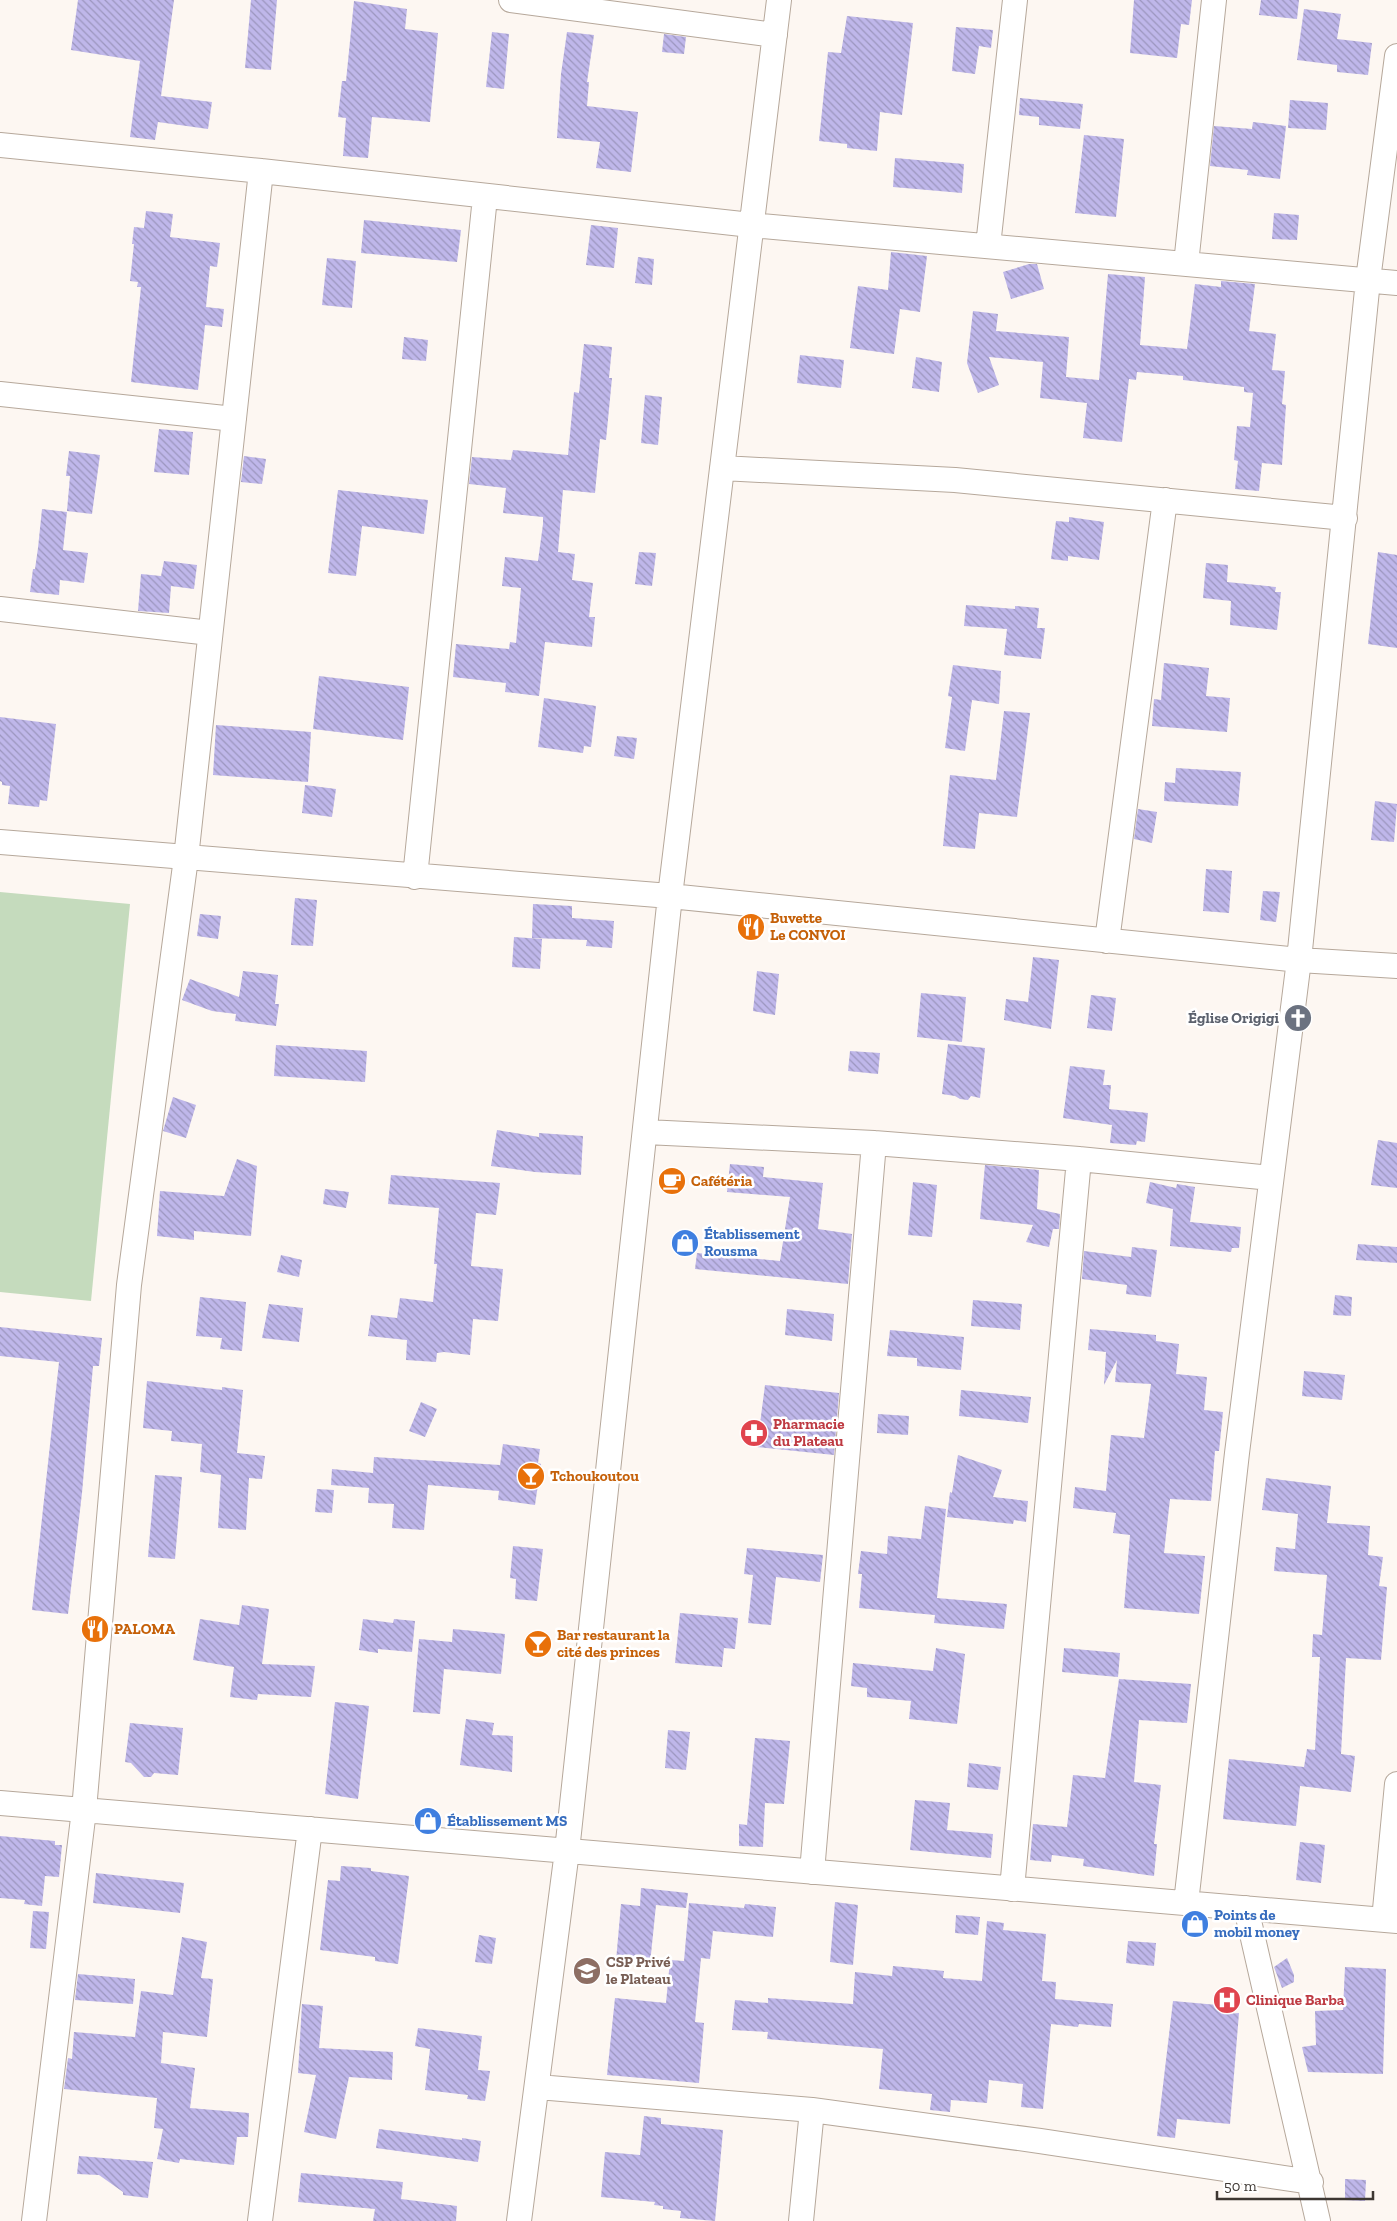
<svg xmlns="http://www.w3.org/2000/svg" width="1397" height="2221" viewBox="0 0 1397 2221" font-family="'Zilla Slab',serif">
<defs>
<pattern id="building-back-hatch" width="6" height="6" patternUnits="userSpaceOnUse" patternTransform="scale(1.25)"><rect width="6" height="6" fill="#bfb7ea"/><path d="M-1 5l2 2M0 0l6 6M5-1l2 2" fill="none" stroke="#9c96be"/></pattern>
</defs>
<rect width="100%" height="100%" fill="#fdf7f2"/>
<!-- pitch -->
<path fill="#c5dbbd" d="M0,892L130,904L91,1301L0,1292Z"/>
<!-- building -->
<path fill="url(#building-back-hatch)" d="M78,0H174L161,96L212,102L208,129L158,122L155,140L130,137L140,61L71,50Z
M251,0H277L271,70L245,68Z
M1134,0H1192L1189,25L1181,24L1177,58L1130,53Z
M1261,0H1299L1297,19L1259,15Z
M354,1L407,9L405,29L438,33L430,122L372,117L368,158L343,156L346,118L338,117L342,81H346Z
M1304,9L1341,14L1337,39L1372,43L1368,75L1337,72V65L1297,60Z
M847,16L913,23L902,115L880,112L877,151L847,148V144L819,141L828,52L841,53Z
M956,27L993,30L991,48L979,46L975,74L952,71Z
M492,32L509,34L504,89L486,87Z
M567,32L594,35L587,82H589L587,106L638,112L631,172L596,168L600,142L557,138L561,74Z
M664,34L686,37L684,54L662,52Z
M1020,98L1083,104L1080,129L1039,125V117L1019,115Z
M1290,100L1328,103L1326,130L1288,128Z
M1253,122L1286,126L1280,179L1247,175L1248,170L1210,166L1214,126L1252,129Z
M1084,135L1124,139L1116,217L1075,213Z
M895,158L964,164L962,193L893,187Z
M146,211L173,214L170,237L220,243L217,267L210,266L206,307L224,309L222,327L205,325L198,390L131,382L141,287H137L138,282L130,281L134,244H132L134,227L144,228Z
M1274,213L1299,215L1297,240L1272,239Z
M364,220L461,230L457,262L361,253Z
M591,225L618,228L614,268L586,265Z
M891,252L927,256L920,312L900,309L894,354L850,348L858,286L888,290Z
M638,257L654,259L652,285L635,283Z
M327,258L356,261L352,308L322,305Z
M1029,264H1037L1044,289L1011,299L1003,272Z
M1108,274L1145,277L1140,345L1187,349L1195,284L1221,287V281L1255,284L1249,331L1276,334L1272,370L1285,371L1282,404L1286,405L1282,465L1262,463L1259,491L1235,489L1238,461L1234,460L1237,426L1250,427L1253,393L1244,392V387L1183,380V376L1137,372L1136,380L1129,379L1122,442L1083,438L1087,403L1040,398L1043,362L989,357L999,385L978,393L967,363L973,311L998,314L996,331L1069,337L1066,377L1099,380Z
M404,337L428,340L426,361L402,359Z
M584,344L612,347L609,378H612L606,440L600,439L595,493L563,490L558,552L575,554L572,580L593,583L589,617H595L592,647L545,642L539,696L505,692L506,683L453,677L456,644L509,649L510,642L516,643L521,588L502,586L505,557L538,561L543,524V517L503,513L506,488L469,484L472,457L511,460L513,450L568,455L574,392L579,393Z
M800,355L844,360L841,388L797,383Z
M916,357L942,362L939,392L912,388Z
M645,395L662,397L658,445L641,443Z
M159,429L193,432L189,475L154,472Z
M69,451L100,455L92,514L67,511L70,476H66Z
M244,456L266,459L262,484L241,482Z
M338,490L428,500L424,534L362,526L356,576L328,573Z
M42,509L67,512L63,550L88,553L84,583L60,580L59,595L30,592L33,569H35L38,548Z
M1069,517L1104,522L1099,560L1068,556V561L1051,559L1056,521L1069,522Z
M639,552L656,553L652,586L635,584Z
M1378,552L1397,555V648L1368,644Z
M164,561L197,565L194,589L171,586L169,613L138,611L141,574L161,576Z
M1206,563L1228,565L1227,582L1276,587L1275,592H1281L1277,630L1230,625L1231,601L1203,598Z
M966,605L1015,609V606L1039,608L1037,628H1045L1041,659L1004,655L1007,629L964,626Z
M1164,663L1209,668L1206,696L1230,698L1227,732L1152,726L1154,699L1161,700Z
M953,665L1001,671L999,704L972,700L965,751L945,748L952,697L948,696Z
M319,676L409,687L403,740L313,729Z
M544,698L596,706L591,747L584,746L583,753L538,747Z
M1004,711L1030,713L1017,817L979,813L975,849L943,846L950,775L996,780Z
M0,717L56,724L47,801L40,800L39,807L8,804L10,786L2,785V782L0,781Z
M216,725L311,732L308,782L213,775Z
M617,736L637,738L634,759L614,756Z
M1176,768L1241,772L1238,806L1164,801L1165,782L1175,783Z
M305,785L336,789L332,817L302,813Z
M1375,801L1397,804L1394,842L1371,840Z
M1138,809L1157,812L1152,843L1134,839Z
M1206,869L1232,871L1229,913L1203,911Z
M1263,891L1280,892L1276,922L1260,920Z
M295,898L317,900L313,946L291,945Z
M533,904L572,906V918L614,921L612,948L586,946L587,940L532,938Z
M200,914L221,916L218,939L197,936Z
M514,937L542,939L540,969L512,967Z
M1033,957L1059,960L1051,1029L1004,1020L1006,999L1028,1002Z
M243,971L278,975L275,1004H279L276,1026L235,1021L236,1014L212,1011L182,1000L190,979L239,997Z
M757,971L779,974L775,1015L753,1011Z
M921,993L966,997L962,1042L917,1037Z
M1091,995L1116,998L1112,1031L1087,1028Z
M948,1044L985,1048L980,1098L971,1096L968,1100L960,1099L955,1096L942,1094Z
M276,1045L367,1051L365,1082L274,1076Z
M850,1051L880,1053L878,1074L848,1071Z
M1070,1066L1105,1070L1103,1085H1111L1109,1109L1148,1113L1145,1142L1137,1141L1136,1145L1110,1143L1112,1125L1063,1118Z
M173,1097L196,1105L186,1138L163,1131Z
M497,1130L539,1137V1133L583,1136L581,1175L535,1172L491,1166Z
M1378,1140L1397,1143V1188L1371,1185Z
M237,1159L257,1166L251,1236L194,1231V1240L157,1236L160,1191L224,1196Z
M730,1164L764,1167L763,1177L823,1183L818,1229L852,1234L848,1284L695,1269L697,1253L780,1261L790,1197L727,1192Z
M985,1165L1039,1170L1037,1209L1060,1214L1059,1229H1053L1049,1247L1026,1242L1033,1225L980,1219Z
M391,1175L500,1183L496,1215L476,1213L471,1266L503,1269L498,1321L473,1319L470,1355L444,1352L437,1353L436,1362L406,1360L407,1340L368,1336L371,1315L397,1318L400,1298L433,1302L437,1264H434L439,1208L388,1204Z
M913,1182L937,1185L932,1237L908,1235Z
M1150,1182L1176,1188L1177,1184L1195,1187L1190,1222L1241,1227L1239,1248H1232L1231,1252L1170,1246L1173,1209L1146,1203Z
M325,1189L349,1192L346,1208L323,1204Z
M1358,1244L1397,1247V1263L1356,1260Z
M1132,1247L1157,1250L1151,1297L1126,1294L1127,1285L1082,1279L1084,1251L1131,1257Z
M281,1255L302,1260L299,1277L277,1272Z
M1335,1295L1352,1297L1351,1316L1333,1315Z
M200,1297L246,1302L242,1351L220,1349L222,1338L196,1336Z
M973,1300L1022,1304L1020,1330L971,1326Z
M269,1304L303,1308L299,1342L262,1338Z
M787,1309L834,1314L832,1341L785,1335Z
M0,1327L102,1338L99,1366H93L82,1493L68,1614L32,1610L59,1362L0,1356Z
M1090,1329L1156,1335V1341L1179,1344L1176,1374L1207,1377L1204,1410L1223,1412L1219,1451H1215L1211,1501L1170,1499L1164,1553L1205,1556L1199,1614L1124,1608L1130,1535L1113,1533L1116,1513L1073,1508L1075,1487L1106,1491L1111,1435L1144,1438L1151,1384L1115,1382L1117,1360L1104,1385L1106,1352L1088,1350Z
M890,1330L964,1337L961,1370L917,1366V1358L887,1356Z
M1304,1371L1345,1375L1342,1400L1302,1396Z
M147,1381L222,1390V1387L243,1390L237,1453L265,1456L262,1479L249,1478L246,1530L218,1528L221,1475L200,1472L202,1444L171,1441L172,1431L143,1428Z
M765,1385L839,1393L834,1455L757,1447Z
M961,1390L1031,1397L1028,1423L959,1416Z
M421,1402L437,1409L425,1437L409,1431Z
M878,1414L909,1416L908,1435L877,1433Z
M503,1444L540,1449L538,1463L541,1464L535,1505L498,1500L499,1491L428,1485L424,1530L392,1528L394,1504L368,1503L369,1488L331,1485L332,1469L373,1473L374,1457L500,1465Z
M958,1455L1002,1470L993,1497L1028,1501L1026,1522L1014,1520L1013,1524L947,1517L950,1492L952,1493Z
M155,1475L182,1477L175,1559L148,1557Z
M1266,1478L1331,1486L1327,1523L1370,1526L1368,1555L1383,1557L1379,1586L1387,1587L1381,1660L1346,1658L1341,1754L1355,1756L1351,1792L1300,1786L1296,1826L1223,1819L1229,1759L1304,1767L1307,1749L1315,1750L1320,1657H1312L1313,1634L1322,1635L1327,1575L1274,1571L1276,1547L1295,1549L1298,1514L1262,1510Z
M317,1489L334,1490L332,1513L315,1512Z
M925,1506L946,1509L937,1598L1007,1604L1004,1629L934,1623L935,1615L859,1608L862,1574H858L861,1551L887,1554L888,1536L921,1539Z
M513,1546L543,1549L537,1601L515,1599L516,1579L510,1578Z
M747,1548L823,1555L820,1582L776,1577L771,1625L748,1623L753,1575L744,1574Z
M242,1605L269,1609L262,1664L315,1666L311,1697L258,1694L257,1700L230,1697L234,1667L193,1660L200,1619L239,1625Z
M680,1613L738,1618L735,1649L724,1648L722,1667L675,1663Z
M363,1619L393,1623L394,1619L415,1621L412,1652L378,1649V1653L359,1650Z
M453,1629L505,1634L501,1674L444,1669L440,1714L413,1712L419,1639L452,1642Z
M936,1648L965,1654L957,1724L909,1719L911,1701L867,1697V1688L851,1686L853,1663L933,1671Z
M1064,1648L1120,1653L1118,1677L1062,1672Z
M1119,1679L1191,1684L1187,1723L1139,1720L1134,1782L1161,1785L1154,1844H1157L1154,1876L1083,1866L1084,1859L1052,1855L1051,1862L1030,1860L1033,1824L1067,1827L1073,1775L1105,1778Z
M335,1702L369,1706L358,1799L325,1794Z
M466,1719L494,1723L492,1735L513,1736L512,1772L460,1765Z
M130,1723L183,1728L178,1775L154,1773L151,1777H144L131,1763L125,1762Z
M668,1730L690,1732L686,1770L665,1768Z
M755,1738L790,1741L784,1804L765,1803L763,1847L739,1846V1824L747,1825Z
M969,1763L1001,1767L998,1790L967,1787Z
M915,1800L950,1803L947,1830L993,1834L991,1858L910,1850Z
M0,1836L55,1841V1845H62L59,1877L45,1876L42,1906L24,1904L25,1900L0,1898Z
M1300,1842L1325,1845L1321,1883L1296,1880Z
M341,1866L371,1868V1871L409,1876L398,1964L375,1961V1957L320,1950L328,1880L340,1881Z
M96,1873L184,1883L180,1913L93,1903Z
M641,1888L688,1893L686,1908L656,1905L650,1964L616,1961L621,1904L640,1906Z
M835,1902L858,1905L853,1965L830,1962Z
M689,1903L744,1908L745,1904L776,1907L773,1937L713,1931L710,1959L701,1958L695,2022L704,2023L699,2083L607,2075L615,1998L666,2003L670,1960L684,1961Z
M33,1911L49,1912L46,1949L30,1948Z
M956,1915L980,1917L978,1935L955,1933Z
M987,1921L1004,1923L1003,1930L1046,1934L1042,1981L1056,1982L1055,1999L1113,2004L1111,2027L1079,2024L1078,2027L1051,2024L1043,2109L1021,2107L1023,2084L989,2080L987,2103L951,2100L950,2112L930,2110L932,2094L879,2089L883,2049L767,2039L768,2032L732,2030L735,2000L768,2003V1998L853,2004L855,1972L892,1976L893,1966L944,1971L943,1978L982,1981Z
M479,1935L496,1938L492,1964L475,1962Z
M182,1937L207,1942L201,1978L213,1979L207,2037L163,2032L161,2063L195,2068L190,2108L249,2113L248,2137H237L234,2165L180,2159L179,2163L157,2159L163,2129L154,2128L157,2098L64,2089L68,2058L72,2059L74,2032L135,2037L141,1991L173,1995Z
M1128,1941L1156,1943L1154,1966L1126,1963Z
M1287,1958L1294,1975V1982L1282,1988L1274,1967Z
M1345,1967L1386,1969L1383,2074L1308,2072L1302,2047L1316,2045L1315,2011L1343,2010Z
M78,1974L135,1979L133,2004L75,2000Z
M1173,2001L1240,2007L1226,2014L1239,2013L1230,2124L1177,2119L1175,2138L1157,2136Z
M302,2004L323,2006L319,2048L393,2052L392,2080L349,2077L336,2139L304,2132L316,2075L298,2073Z
M418,2028L482,2036L478,2070L490,2071L485,2101L467,2099L468,2095L425,2090L430,2049L415,2046Z
M644,2116L661,2118V2124L723,2130L715,2221L680,2218L681,2211L663,2209V2206L654,2205L655,2202L601,2197L605,2152L640,2155Z
M379,2129L462,2140V2138L481,2141L478,2162L376,2148Z
M79,2156L153,2162L148,2198L123,2195V2192L99,2175L77,2174Z
M301,2173L403,2182L401,2199L457,2206L456,2221H373L375,2209L298,2202Z
M1345,2179L1366,2180L1365,2201L1345,2200Z"/>
<g fill="none" stroke-linecap="round" stroke-linejoin="round">
<defs>
<path id="street" d="M511,0L775,35
M0,145L261,171L751,225L1397,283
M988,246L1015,0
M1186,264L1214,0
M0,394L234,419
M722,468L955,480L1345,518
M0,609L210,633
M0,842L670,896L1299,960L1397,966
M415,877L485,197
M1107,941L1165,500
M646,1132L874,1143L1079,1159L1271,1178
M0,1803L1397,1921
M812,1872L874,1143
M1012,1889L1079,1159
M1186,1903L1237,1453L1299,960L1368,280L1397,56
M1246,1908L1318,2221
M1384,1920L1397,1784
M538,2087L812,2110L1040,2141L1311,2182
M34,2221L84,1810L129,1285L186,858L261,171
M260,2221L310,1829
M519,2221L567,1851L670,896L779,0
M801,2221L812,2110"/>
</defs>
<!-- street casing -->
<use href="#street" stroke="#b6a89b" stroke-width="26"/>
<!-- street -->
<use href="#street" stroke="#fff" stroke-width="24"/>
</g>
<!-- icons -->
<defs>
<symbol id="restaurant-disc" viewBox="-11 -11 22 22"><circle r="9.5" fill="#e8710a" stroke="#fff"/><path d="M-5-6h1v4h1v-4h1v4h1v-4h1v5L-1.5 .5V6h-2V.5L-5-1ZM5-6V6H3V1.5H1.5Q1.5-4 5-6Z" fill="#fff"/></symbol>
<symbol id="church-disc" viewBox="-11 -11 22 22"><circle r="9.5" fill="#6b7280" stroke="#fff"/><path d="M-1.2-6h2.4v3.5h3.3v2.4h-3.3V6h-2.4V-.1h-3.3v-2.4h3.3Z" fill="#fff"/></symbol>
<symbol id="cafe-disc" viewBox="-11 -11 22 22"><circle r="9.5" fill="#e8710a" stroke="#fff"/><path d="M-5.5-4.5H6V0H3Q3 3.5 0 3.5H-2.5Q-5.5 3.5-5.5 0ZM3-3.2v2h1.7v-2ZM-6 4.5H4V6H-6Z" fill="#fff"/></symbol>
<symbol id="shop-disc" viewBox="-11 -11 22 22"><circle r="9.5" fill="#3f7fe0" stroke="#fff"/><path d="M-5-2.5h2.3a2.7 3.5 0 0 1 5.4 0H5L5.5 6h-11ZM-1.5-2.5h3a1.5 2.3 0 0 0-3 0Z" fill="#fff"/></symbol>
<symbol id="pharmacy-disc" viewBox="-11 -11 22 22"><circle r="9.5" fill="#e0444e" stroke="#fff"/><path d="M-2-6h4v4h4v4h-4v4h-4v-4h-4v-4h4Z" fill="#fff"/></symbol>
<symbol id="bar-disc" viewBox="-11 -11 22 22"><circle r="9.5" fill="#e8710a" stroke="#fff"/><path d="M-6-5H6L.8 .8V4.5H3.5V6h-7V4.5H-.8V.8Z" fill="#fff"/></symbol>
<symbol id="school-disc" viewBox="-11 -11 22 22"><circle r="9.5" fill="#8d6e63" stroke="#fff"/><path d="M0-5L7-2L0 1L-7-2ZM-4 1L0 2.5L4 1V4Q0 6-4 4Z" fill="#fff"/></symbol>
<symbol id="hospital-disc" viewBox="-11 -11 22 22"><circle r="9.5" fill="#e0444e" stroke="#fff"/><path d="M-5-5h3v3.5h4V-5h3V5h-3V1.5h-4V5h-3Z" fill="#fff"/></symbol>
</defs>
<g fill-rule="evenodd">
<use href="#restaurant-disc" x="735" y="911" width="32" height="32"/>
<use href="#church-disc" x="1282" y="1002" width="32" height="32"/>
<use href="#cafe-disc" x="656" y="1165" width="32" height="32"/>
<use href="#shop-disc" x="669" y="1227" width="32" height="32"/>
<use href="#pharmacy-disc" x="738" y="1417" width="32" height="32"/>
<use href="#bar-disc" x="515" y="1460" width="32" height="32"/>
<use href="#restaurant-disc" x="79" y="1613" width="32" height="32"/>
<use href="#bar-disc" x="522" y="1628" width="32" height="32"/>
<use href="#shop-disc" x="412" y="1805" width="32" height="32"/>
<use href="#shop-disc" x="1179" y="1908" width="32" height="32"/>
<use href="#school-disc" x="571" y="1955" width="32" height="32"/>
<use href="#hospital-disc" x="1211" y="1984" width="32" height="32"/>
</g>
<g text-anchor="middle" dominant-baseline="central" stroke-width="5" stroke-linejoin="round" paint-order="stroke">
<!-- food labels -->
<g font-size="15" font-weight="bold" fill="#c56008" stroke="#fff" text-anchor="start">
<text x="770" y="918">Buvette<tspan x="770" dy="17">Le CONVOI</tspan></text>
<text x="691" y="1181">Cafétéria</text>
<text x="550" y="1476">Tchoukoutou</text>
<text x="114" y="1629">PALOMA</text>
<text x="557" y="1635">Bar restaurant la<tspan x="557" dy="17">cité des princes</tspan></text>
</g>
<!-- worship labels -->
<g font-size="15" font-weight="bold" fill="#5b616d" stroke="#fff" text-anchor="end">
<text x="1279" y="1018">Église Origigi</text>
</g>
<!-- shop labels -->
<g font-size="15" font-weight="bold" fill="#366cbe" stroke="#fff" text-anchor="start">
<text x="704" y="1234">Établissement<tspan x="704" dy="17">Rousma</tspan></text>
<text x="447" y="1821">Établissement MS</text>
<text x="1214" y="1915">Points de<tspan x="1214" dy="17">mobil money</tspan></text>
</g>
<!-- health labels -->
<g font-size="15" font-weight="bold" fill="#be3a42" stroke="#fff" text-anchor="start">
<text x="773" y="1424">Pharmacie<tspan x="773" dy="17">du Plateau</tspan></text>
<text x="1246" y="2000">Clinique Barba</text>
</g>
<!-- education labels -->
<g font-size="15" font-weight="bold" fill="#785e54" stroke="#fff" text-anchor="start">
<text x="606" y="1962">CSP Privé<tspan x="606" dy="17">le Plateau</tspan></text>
</g>
</g>
<!-- scale -->
<path d="M1217 2191v8h156v-8" fill="none" stroke="#3d3732" stroke-width="2.5"/>
<text x="1224" y="2191" font-size="15" fill="#3d3732" stroke="#ffffff" stroke-width="4" paint-order="stroke">50 m</text>
</svg>
